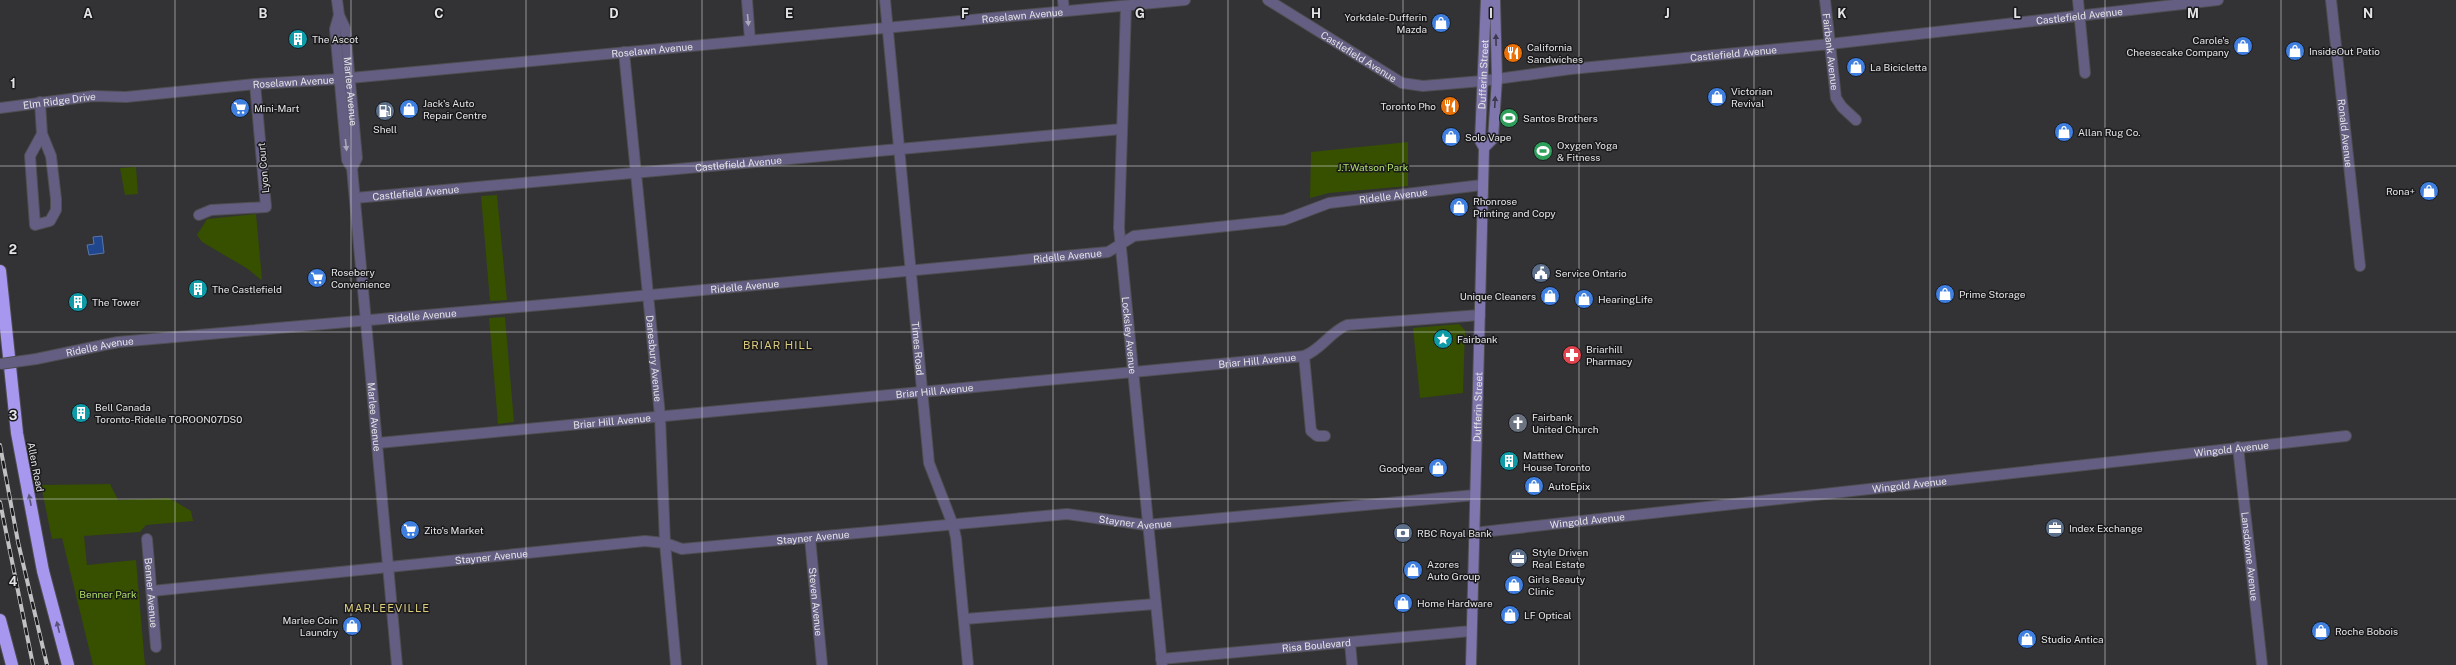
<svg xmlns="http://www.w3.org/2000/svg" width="2456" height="665" viewBox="0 0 2456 665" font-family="'Public Sans',sans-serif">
<rect width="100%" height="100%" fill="#333235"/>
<!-- green -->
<path fill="#365000" d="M1408,142V186L1329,193L1310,198L1311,152Z
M136,167L138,194L125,195L120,168Z
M497,195L507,300L490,301L481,196Z
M256,214L262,279L261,280L248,269L202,242L197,235L207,219Z
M505,317L514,422L498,424L489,318Z
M1459,324L1465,330L1463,393L1420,398L1413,328Z
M110,484L118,500L169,498L191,511L193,521L146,525L140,532L84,536L87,565L136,560L145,665H93L62,538L52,539L41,485Z"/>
<!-- water -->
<path fill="#20468d" stroke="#5b75a8" d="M102,236L104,253L89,255L87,245L94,244L93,237Z"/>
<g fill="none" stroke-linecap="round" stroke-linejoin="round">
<defs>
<g id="minor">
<path d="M747,0L750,40"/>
<path id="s1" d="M885,0L929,463L953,525L956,538L968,665"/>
<path d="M1063,0L1064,11"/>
<path id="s2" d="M1268,0L1402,83L1423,86L1482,81"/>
<path id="s3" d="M1825,0L1836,98L1842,107L1856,120"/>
<path d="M2078,0L2085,73"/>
<path id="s4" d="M2331,0L2360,266"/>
<path id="s5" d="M1126,6L1119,228L1162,665"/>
<path id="s6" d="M624,52L660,416L665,543L676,665"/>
<path d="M40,102L42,134L30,156L35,225L50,221L56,210V199L51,156L42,134"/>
<path id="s7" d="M0,108L93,96L126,97L255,84L339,79L1185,0"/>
<path id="s8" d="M355,198L1122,129"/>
<path d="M199,215L211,210L266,207L255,84"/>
<path d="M1304,356L1311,431L1317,436H1325"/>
<path id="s9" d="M36,359L118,342L576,302L1108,252L1134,236L1284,220L1329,203L1482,185"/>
<path id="s10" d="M378,443L1304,356C1321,350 1330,332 1347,325L1480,315"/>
<path id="s11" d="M2238,447L2262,665"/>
<path id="s12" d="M1473,533L2346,436"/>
<path id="s13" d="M810,538L822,665"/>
<path id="s14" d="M147,539L156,647"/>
<path id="s15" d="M152,591L645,541L665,543L682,549L1067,514L1146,525L1475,495"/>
<path d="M965,619L1155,604"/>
<path d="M1350,643L1352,665"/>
<path id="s16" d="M1161,659L1471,631"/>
</g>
<g id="tertiary">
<path id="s17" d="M337,0L339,15L345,28L357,158L352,168L397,665"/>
<path d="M339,15L335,29L347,160L352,168"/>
<path id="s18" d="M1482,81L1571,69L1830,44L2218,0"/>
</g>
<g id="secondary">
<path d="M1484,148L1493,139L1497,79L1495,0"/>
<path id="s19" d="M1471,665L1484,148L1480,141L1486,0"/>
</g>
<path id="motorway" d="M0,271L17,433L43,571L68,665
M0,620L12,665"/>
</defs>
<!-- minor casing -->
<use href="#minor" stroke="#4f4e51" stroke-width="12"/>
<!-- tertiary casing -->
<use href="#tertiary" stroke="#4f4e51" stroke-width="12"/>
<!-- secondary casing -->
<use href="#secondary" stroke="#4f4e51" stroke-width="12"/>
<!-- motorway casing -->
<use href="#motorway" stroke="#4f4e51" stroke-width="14"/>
<!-- minor -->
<use href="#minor" stroke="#645e82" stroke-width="10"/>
<!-- tertiary -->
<use href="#tertiary" stroke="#645e82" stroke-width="10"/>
<!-- secondary -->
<use href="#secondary" stroke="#7f76ae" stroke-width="10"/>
<!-- motorway -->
<use href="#motorway" stroke="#a797ef" stroke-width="12"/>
<defs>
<path id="rail" d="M0,445L18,542L47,665
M0,502L33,665"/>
</defs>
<!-- rail casing -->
<use href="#rail" stroke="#c1c1c3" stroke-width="4"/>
<!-- rail -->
<use href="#rail" stroke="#1a1a1c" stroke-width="2.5" stroke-dasharray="8" stroke-linecap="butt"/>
<defs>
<path id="minor-bridge" d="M0,364L36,359"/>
</defs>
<!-- minor-bridge casing -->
<use href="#minor-bridge" stroke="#4f4e51" stroke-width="12" stroke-linecap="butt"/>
<!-- minor-bridge -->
<use href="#minor-bridge" stroke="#645e82" stroke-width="10"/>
</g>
<!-- one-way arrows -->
<defs><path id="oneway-solid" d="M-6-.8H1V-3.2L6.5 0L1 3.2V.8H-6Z"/></defs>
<g fill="#aaa8b9">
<use href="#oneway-solid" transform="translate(748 20) rotate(85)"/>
<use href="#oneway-solid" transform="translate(346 145) rotate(84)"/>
</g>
<g fill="#3d3a4f">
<use href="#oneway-solid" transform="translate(1496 40) rotate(-91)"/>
<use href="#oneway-solid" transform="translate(1495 102) rotate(-87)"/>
</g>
<g fill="#59527b">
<use href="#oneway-solid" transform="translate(30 500) rotate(-101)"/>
<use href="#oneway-solid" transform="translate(58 627) rotate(-104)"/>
</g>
<!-- grid -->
<path fill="none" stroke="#e4e4e6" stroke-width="1" stroke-opacity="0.55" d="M175,0V665M351,0V665M526,0V665M702,0V665M877,0V665M1053,0V665M1228,0V665M1403,0V665M1579,0V665M1754,0V665M1930,0V665M2105,0V665M2281,0V665M0,166H2456M0,332H2456M0,499H2456"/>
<!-- icons -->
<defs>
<symbol id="shop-disc" viewBox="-11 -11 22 22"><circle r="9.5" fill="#3f7fe0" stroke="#1a1a1c"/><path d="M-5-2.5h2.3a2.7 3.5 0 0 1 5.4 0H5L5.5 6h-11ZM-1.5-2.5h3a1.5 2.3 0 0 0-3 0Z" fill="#fff"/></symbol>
<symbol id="building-disc" viewBox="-11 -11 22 22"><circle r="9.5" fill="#0f9aa8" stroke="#1a1a1c"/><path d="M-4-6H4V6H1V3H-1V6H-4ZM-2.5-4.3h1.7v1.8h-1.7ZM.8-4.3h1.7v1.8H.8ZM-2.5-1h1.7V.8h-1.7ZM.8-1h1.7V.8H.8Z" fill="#fff"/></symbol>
<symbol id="restaurant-disc" viewBox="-11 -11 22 22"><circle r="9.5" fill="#e8710a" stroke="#1a1a1c"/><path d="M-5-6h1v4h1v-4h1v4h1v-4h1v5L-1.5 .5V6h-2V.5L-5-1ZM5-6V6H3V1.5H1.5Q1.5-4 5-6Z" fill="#fff"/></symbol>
<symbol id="supermarket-disc" viewBox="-11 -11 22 22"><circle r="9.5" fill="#3f7fe0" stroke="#1a1a1c"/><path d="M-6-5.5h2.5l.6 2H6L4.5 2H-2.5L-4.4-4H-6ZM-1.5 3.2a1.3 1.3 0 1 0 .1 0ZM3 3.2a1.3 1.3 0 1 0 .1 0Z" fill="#fff"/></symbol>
<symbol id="fuel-disc" viewBox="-11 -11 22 22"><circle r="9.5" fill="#5c6f8a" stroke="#1a1a1c"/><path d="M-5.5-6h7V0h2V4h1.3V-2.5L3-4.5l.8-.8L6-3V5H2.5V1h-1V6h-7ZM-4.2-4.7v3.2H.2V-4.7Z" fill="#fff"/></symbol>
<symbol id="stadium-disc" viewBox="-11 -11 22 22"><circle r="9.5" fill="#2e9e5b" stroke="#1a1a1c"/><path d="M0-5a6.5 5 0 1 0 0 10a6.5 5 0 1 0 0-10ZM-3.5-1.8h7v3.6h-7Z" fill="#fff"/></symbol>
<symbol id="civic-disc" viewBox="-11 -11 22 22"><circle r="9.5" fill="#5c6f8a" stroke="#1a1a1c"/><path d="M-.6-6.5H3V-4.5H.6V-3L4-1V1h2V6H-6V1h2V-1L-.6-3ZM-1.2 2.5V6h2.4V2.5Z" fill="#fff"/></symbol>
<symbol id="sight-disc" viewBox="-11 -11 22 22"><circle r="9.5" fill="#0f9aa8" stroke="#1a1a1c"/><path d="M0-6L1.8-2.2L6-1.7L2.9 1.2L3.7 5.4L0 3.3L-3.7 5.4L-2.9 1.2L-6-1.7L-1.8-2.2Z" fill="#fff"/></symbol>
<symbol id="pharmacy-disc" viewBox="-11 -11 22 22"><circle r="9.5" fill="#e0444e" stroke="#1a1a1c"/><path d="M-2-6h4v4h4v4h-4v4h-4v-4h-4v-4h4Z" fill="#fff"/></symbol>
<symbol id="church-disc" viewBox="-11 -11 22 22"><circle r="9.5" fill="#6b7280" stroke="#1a1a1c"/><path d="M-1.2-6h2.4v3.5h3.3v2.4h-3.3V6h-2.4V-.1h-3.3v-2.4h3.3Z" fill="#fff"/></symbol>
<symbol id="office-disc" viewBox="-11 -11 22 22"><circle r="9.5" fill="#5c6f8a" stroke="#1a1a1c"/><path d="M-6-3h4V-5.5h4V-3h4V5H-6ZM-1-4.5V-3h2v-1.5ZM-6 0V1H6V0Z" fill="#fff"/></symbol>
<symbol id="bank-disc" viewBox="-11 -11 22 22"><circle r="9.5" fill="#5c6f8a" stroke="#1a1a1c"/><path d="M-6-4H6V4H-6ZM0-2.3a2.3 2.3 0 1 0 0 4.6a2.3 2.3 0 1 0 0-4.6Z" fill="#fff"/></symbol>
</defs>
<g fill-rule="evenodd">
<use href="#shop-disc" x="1430" y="12" width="22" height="22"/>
<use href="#building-disc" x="287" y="28" width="22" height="22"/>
<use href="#shop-disc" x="2232" y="35" width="22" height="22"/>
<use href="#shop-disc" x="2284" y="40" width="22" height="22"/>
<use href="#restaurant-disc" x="1502" y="42" width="22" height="22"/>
<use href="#shop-disc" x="1845" y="56" width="22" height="22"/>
<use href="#shop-disc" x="1706" y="86" width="22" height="22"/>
<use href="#restaurant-disc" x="1439" y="95" width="22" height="22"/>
<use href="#supermarket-disc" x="229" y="97" width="22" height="22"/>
<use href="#shop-disc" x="398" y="98" width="22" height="22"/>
<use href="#fuel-disc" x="374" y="100" width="22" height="22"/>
<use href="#stadium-disc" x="1498" y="107" width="22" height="22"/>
<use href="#shop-disc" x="2053" y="121" width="22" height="22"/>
<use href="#shop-disc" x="1440" y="126" width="22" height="22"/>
<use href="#stadium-disc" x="1532" y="140" width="22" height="22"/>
<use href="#shop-disc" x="2418" y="180" width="22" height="22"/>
<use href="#shop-disc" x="1448" y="196" width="22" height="22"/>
<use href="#civic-disc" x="1530" y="262" width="22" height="22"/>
<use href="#supermarket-disc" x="306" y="267" width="22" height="22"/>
<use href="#building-disc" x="187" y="278" width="22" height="22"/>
<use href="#shop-disc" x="1934" y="283" width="22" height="22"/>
<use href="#shop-disc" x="1539" y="285" width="22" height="22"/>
<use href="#shop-disc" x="1573" y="288" width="22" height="22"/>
<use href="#building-disc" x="67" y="291" width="22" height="22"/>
<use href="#sight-disc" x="1432" y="328" width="22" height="22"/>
<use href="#pharmacy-disc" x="1561" y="344" width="22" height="22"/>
<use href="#building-disc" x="70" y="402" width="22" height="22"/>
<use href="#church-disc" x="1507" y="412" width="22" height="22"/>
<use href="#building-disc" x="1498" y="450" width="22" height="22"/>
<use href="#shop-disc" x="1427" y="457" width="22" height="22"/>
<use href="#shop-disc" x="1523" y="475" width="22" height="22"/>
<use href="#office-disc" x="2044" y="517" width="22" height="22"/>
<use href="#supermarket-disc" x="399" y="519" width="22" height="22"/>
<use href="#bank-disc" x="1392" y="522" width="22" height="22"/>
<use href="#office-disc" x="1507" y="547" width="22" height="22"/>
<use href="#shop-disc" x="1402" y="559" width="22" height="22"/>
<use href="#shop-disc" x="1503" y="574" width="22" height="22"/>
<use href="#shop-disc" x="1392" y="592" width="22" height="22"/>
<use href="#shop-disc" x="1499" y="604" width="22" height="22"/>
<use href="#shop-disc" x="341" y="615" width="22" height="22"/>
<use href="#shop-disc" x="2310" y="620" width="22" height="22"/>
<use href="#shop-disc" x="2016" y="628" width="22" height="22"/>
</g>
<g text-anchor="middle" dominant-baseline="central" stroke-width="3" stroke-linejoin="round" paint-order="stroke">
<!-- street labels -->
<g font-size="10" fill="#e4e4e6" stroke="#1a1a1c">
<text stroke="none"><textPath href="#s7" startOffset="1027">Roselawn Avenue</textPath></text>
<text stroke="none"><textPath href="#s18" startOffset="601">Castlefield Avenue</textPath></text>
<text stroke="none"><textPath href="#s7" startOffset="655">Roselawn Avenue</textPath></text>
<text stroke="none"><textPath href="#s3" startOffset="52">Fairbank Avenue</textPath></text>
<text stroke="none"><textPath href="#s18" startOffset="253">Castlefield Avenue</textPath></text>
<text stroke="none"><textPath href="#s2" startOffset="107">Castlefield Avenue</textPath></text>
<text stroke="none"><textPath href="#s19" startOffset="592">Dufferin Street</textPath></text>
<text stroke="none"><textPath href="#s7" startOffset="295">Roselawn Avenue</textPath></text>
<text stroke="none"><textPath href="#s17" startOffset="93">Marlee Avenue</textPath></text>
<text stroke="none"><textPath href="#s7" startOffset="60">Elm Ridge Drive</textPath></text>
<text stroke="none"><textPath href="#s4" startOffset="134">Ronald Avenue</textPath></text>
<text stroke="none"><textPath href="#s8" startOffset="385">Castlefield Avenue</textPath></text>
<text transform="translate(263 168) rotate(-95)">Lyon Court</text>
<text stroke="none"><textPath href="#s8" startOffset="61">Castlefield Avenue</textPath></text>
<text stroke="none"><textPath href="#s9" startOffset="1372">Ridelle Avenue</textPath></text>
<text stroke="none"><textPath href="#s9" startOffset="1037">Ridelle Avenue</textPath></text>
<text stroke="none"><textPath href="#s9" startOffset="713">Ridelle Avenue</textPath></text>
<text stroke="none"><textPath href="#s9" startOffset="389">Ridelle Avenue</textPath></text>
<text stroke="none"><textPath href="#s5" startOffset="330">Locksley Avenue</textPath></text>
<text stroke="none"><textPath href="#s9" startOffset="65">Ridelle Avenue</textPath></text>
<text stroke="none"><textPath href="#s1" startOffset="350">Times Road</textPath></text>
<text stroke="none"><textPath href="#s6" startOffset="308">Danesbury Avenue</textPath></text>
<text stroke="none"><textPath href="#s10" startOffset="883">Briar Hill Avenue</textPath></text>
<text stroke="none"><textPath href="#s10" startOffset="559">Briar Hill Avenue</textPath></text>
<text stroke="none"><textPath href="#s19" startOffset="258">Dufferin Street</textPath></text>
<text stroke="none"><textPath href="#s17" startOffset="421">Marlee Avenue</textPath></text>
<text stroke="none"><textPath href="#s10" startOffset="235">Briar Hill Avenue</textPath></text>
<text stroke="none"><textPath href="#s12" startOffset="763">Wingold Avenue</textPath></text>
<text transform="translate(36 467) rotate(79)">Allen Road</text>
<text stroke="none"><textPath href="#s12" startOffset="439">Wingold Avenue</textPath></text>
<text stroke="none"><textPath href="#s12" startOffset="115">Wingold Avenue</textPath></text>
<text stroke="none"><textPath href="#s15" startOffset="989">Stayner Avenue</textPath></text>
<text stroke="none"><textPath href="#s15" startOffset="665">Stayner Avenue</textPath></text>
<text stroke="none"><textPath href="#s11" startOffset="110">Lansdowne Avenue</textPath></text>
<text stroke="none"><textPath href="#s15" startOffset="341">Stayner Avenue</textPath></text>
<text stroke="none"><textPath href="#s14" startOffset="54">Benner Avenue</textPath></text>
<text stroke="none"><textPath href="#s13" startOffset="64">Steven Avenue</textPath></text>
<text stroke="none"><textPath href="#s16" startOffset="156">Risa Boulevard</textPath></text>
</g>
<!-- poi labels -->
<g font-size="10" fill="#e4e4e6" stroke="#1a1a1c" text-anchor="start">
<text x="1427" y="17" text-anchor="end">Yorkdale-Dufferin<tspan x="1427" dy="12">Mazda</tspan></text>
<text x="312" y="39">The Ascot</text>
<text x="2229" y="40" text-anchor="end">Carole's<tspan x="2229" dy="12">Cheesecake Company</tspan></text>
<text x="1527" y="47">California<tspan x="1527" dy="12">Sandwiches</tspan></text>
<text x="2309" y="51">InsideOut Patio</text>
<text x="1870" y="67">La Bicicletta</text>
<text x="1731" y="91">Victorian<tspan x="1731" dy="12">Revival</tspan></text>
<text x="423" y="103">Jack's Auto<tspan x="423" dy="12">Repair Centre</tspan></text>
<text x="1436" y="106" text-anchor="end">Toronto Pho</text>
<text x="254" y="108">Mini-Mart</text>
<text x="1523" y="118">Santos Brothers</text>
<text x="385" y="129" text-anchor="middle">Shell</text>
<text x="2078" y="132">Allan Rug Co.</text>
<text x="1465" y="137">Solo Vape</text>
<text x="1557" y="145">Oxygen Yoga<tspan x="1557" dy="12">&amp; Fitness</tspan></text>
<text x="2415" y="191" text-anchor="end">Rona+</text>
<text x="1473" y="201">Rhonrose<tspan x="1473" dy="12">Printing and Copy</tspan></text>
<text x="331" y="272">Rosebery<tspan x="331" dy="12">Convenience</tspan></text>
<text x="1555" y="273">Service Ontario</text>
<text x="212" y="289">The Castlefield</text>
<text x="1959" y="294">Prime Storage</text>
<text x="1536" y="296" text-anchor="end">Unique Cleaners</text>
<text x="1598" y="299">HearingLife</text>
<text x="92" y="302">The Tower</text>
<text x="1457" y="339">Fairbank</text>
<text x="1586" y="349">Briarhill<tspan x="1586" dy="12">Pharmacy</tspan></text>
<text x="95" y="407">Bell Canada<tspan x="95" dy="12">Toronto-Ridelle TOROON07DS0</tspan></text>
<text x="1532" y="417">Fairbank<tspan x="1532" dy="12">United Church</tspan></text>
<text x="1523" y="455">Matthew<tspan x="1523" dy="12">House Toronto</tspan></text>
<text x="1424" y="468" text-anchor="end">Goodyear</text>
<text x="1548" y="486">AutoEpix</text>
<text x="2069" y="528">Index Exchange</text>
<text x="424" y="530">Zito's Market</text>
<text x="1417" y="533">RBC Royal Bank</text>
<text x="1532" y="552">Style Driven<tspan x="1532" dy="12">Real Estate</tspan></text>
<text x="1427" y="564">Azores<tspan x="1427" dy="12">Auto Group</tspan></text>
<text x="1528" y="579">Girls Beauty<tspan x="1528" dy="12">Clinic</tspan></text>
<text x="1417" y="603">Home Hardware</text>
<text x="1524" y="615">LF Optical</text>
<text x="338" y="620" text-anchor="end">Marlee Coin<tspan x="338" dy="12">Laundry</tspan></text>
<text x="2335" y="631">Roche Bobois</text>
<text x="2041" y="639">Studio Antica</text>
</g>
<!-- park labels -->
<g font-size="10" fill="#b0df69" stroke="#1a1a1c">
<text x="1373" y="167">J.T.Watson Park</text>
<text x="108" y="594">Benner Park</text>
</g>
<!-- neighbourhood labels -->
<g font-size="11" letter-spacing="1" fill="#dbcc7e" stroke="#1a1a1c">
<text x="778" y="345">BRIAR HILL</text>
<text x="387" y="608">MARLEEVILLE</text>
</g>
</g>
<g font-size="13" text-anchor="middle" font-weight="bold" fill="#e4e4e6" stroke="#1a1a1c" stroke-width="3" stroke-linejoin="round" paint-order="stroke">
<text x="88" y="18">A</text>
<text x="263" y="18">B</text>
<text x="439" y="18">C</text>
<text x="614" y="18">D</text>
<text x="789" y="18">E</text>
<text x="965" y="18">F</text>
<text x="1140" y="18">G</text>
<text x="1316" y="18">H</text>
<text x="1491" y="18">I</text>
<text x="1667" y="18">J</text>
<text x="1842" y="18">K</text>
<text x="2017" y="18">L</text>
<text x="2193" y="18">M</text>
<text x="2368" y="18">N</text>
<text x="13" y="88">1</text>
<text x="13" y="254">2</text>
<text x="13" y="420">3</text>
<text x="13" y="586">4</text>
</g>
</svg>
